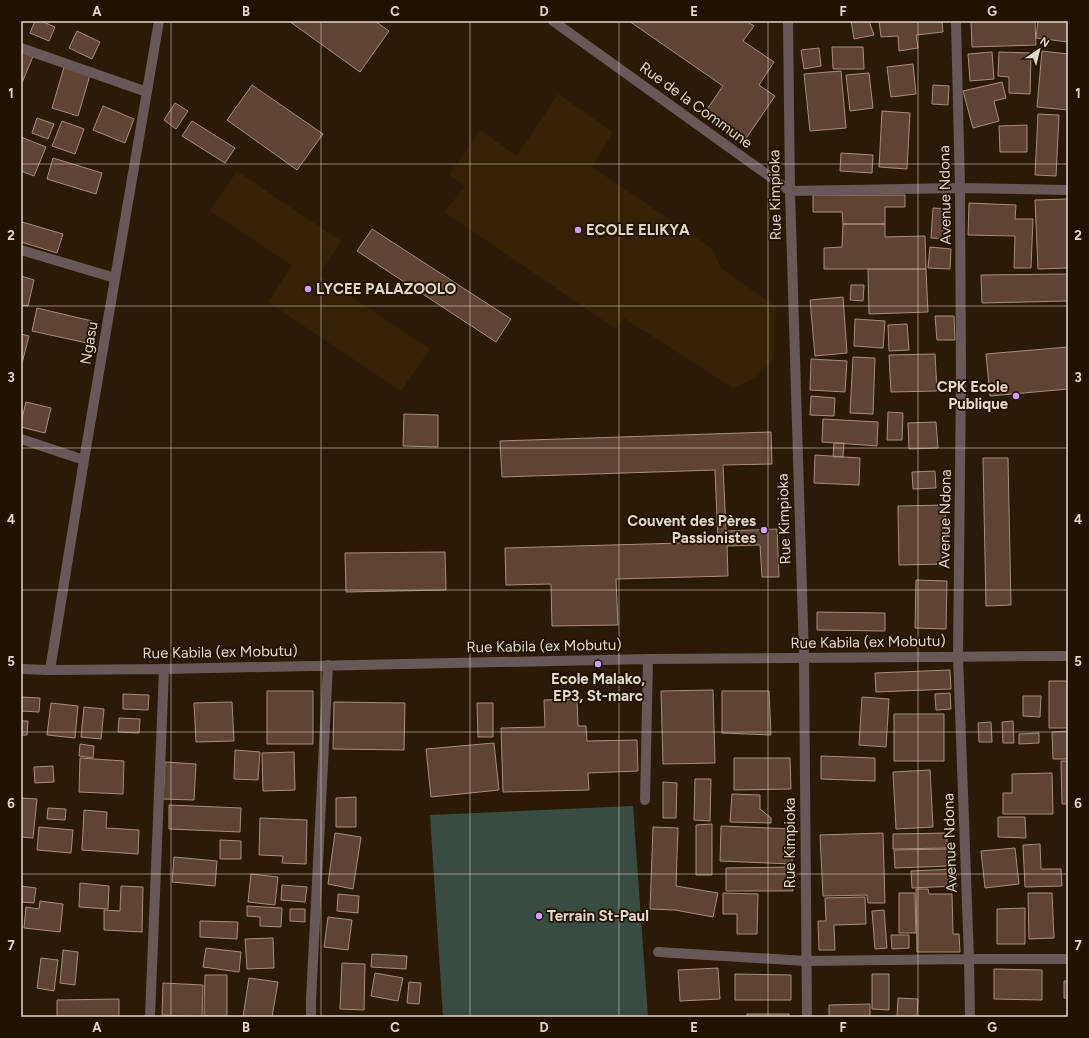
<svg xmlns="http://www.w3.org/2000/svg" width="1089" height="1038" viewBox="0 0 1089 1038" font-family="Figtree,sans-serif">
<rect width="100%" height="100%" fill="#2b1b06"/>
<!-- built -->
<path fill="#352104" d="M558,94L613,132L592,167L713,249L720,267L776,307L773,359L756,378L733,388L624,318L616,329L444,212L465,186L449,175L480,130L517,156Z
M237,171L341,241L319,275L430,349L401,391L268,302L292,266L210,211Z"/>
<!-- green -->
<path fill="#394c42" d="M633,806L648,1017H443L430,815Z"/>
<!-- building -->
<path fill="#5f4433" stroke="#a88c7b" d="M35,21H41L55,27L49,41L30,33Z
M289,21H375L389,31L360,72Z
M629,21H746L754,26L743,41L774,62L759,85L775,96L745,140L705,112L723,86Z
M851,21H869L874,35L854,39Z
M879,21H942L943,32L916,35L918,48L899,51L898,36L881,37Z
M971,21H1035L1036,45L972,47Z
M1038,21H1068V42L1036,38Z
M77,31L100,42L92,59L69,48Z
M832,47H863L864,69H833Z
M819,48L821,66L804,69L801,50Z
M21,49L34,54L21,85Z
M1042,51L1068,54V110L1037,107Z
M992,52L994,79L970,81L968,54Z
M999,52L1031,53L1030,94L1009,93V77L998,76Z
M913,64L916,94L891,97L887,67Z
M64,67L90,75L78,116L52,108Z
M841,71L846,128L810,131L804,74Z
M869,73L873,108L850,111L846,75Z
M1002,82L1006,98L994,101L999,121L973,128L963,91Z
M252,85L323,134L297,170L227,120Z
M933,85L949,86L948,105L932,104Z
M175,103L188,111L176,129L164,120Z
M103,106L134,119L125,143L93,130Z
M882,111L910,113L907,169L879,167Z
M1038,114L1059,115L1056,176L1035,175Z
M37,118L54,124L48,139L32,133Z
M62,121L84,129L75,154L52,146Z
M192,121L235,148L225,163L182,136Z
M1027,125V152H1000L999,126Z
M21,137L46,147L34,176L21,171Z
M841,153L873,155L872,173L840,171Z
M53,158L102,173L96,194L47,179Z
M813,195H905V207H885V224H843L842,212H813Z
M1068,199V268L1038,269L1035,200Z
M969,203L1016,205L1015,219H1033L1031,268H1014L1015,236L968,235Z
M933,208L950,209L949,239L931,238Z
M22,222L63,234L57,253L21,242V225Z
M843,224H885V237L925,236L926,269H824V248L842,247Z
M372,229L511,319L496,342L357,251Z
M930,247L951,249L950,269L928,268Z
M868,269H926L928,312L869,314Z
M1068,274V301L982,303L981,275Z
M21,276L34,280L28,306L21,305Z
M851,285H864L863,301L850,300Z
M843,297L847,353L815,356L810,300Z
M37,308L92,321L87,343L32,331Z
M935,316H954L955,340H937Z
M855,319L885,321L883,348L854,346Z
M907,324L909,350L889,351L888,325Z
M21,334L29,336L21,367Z
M1068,347V389L990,396L986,354Z
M935,354L937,391L891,392L889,355Z
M853,357L875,358L873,414L850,413Z
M811,359L847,361L845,392L810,390Z
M811,396L835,398L834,416L810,415Z
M26,402L51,408L45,433L21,427V422Z
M888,412L903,413L902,440H887Z
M404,414L438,415V447L403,446Z
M823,419L878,422L877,446L822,442Z
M936,422L938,448L909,449L908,423Z
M771,432L772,464L723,465L726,531L777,529L779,577H762L760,545L727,546L728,576L616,579L618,625L552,626L551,584L506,585L505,548L718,542L715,470L502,477L500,441Z
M834,443H844L843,457H833Z
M815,455L860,458L859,485L814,483Z
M983,458H1008L1011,605L986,606Z
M935,471L936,488L913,489L912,472Z
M945,505L947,564L899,565L898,506Z
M445,552L446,590L346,592L345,553Z
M916,580L947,581L946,629L915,628Z
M817,612L885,613V631L817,630Z
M950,670L951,689L876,692L875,673Z
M1049,681H1068V728H1049Z
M713,690L715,763L663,764L661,691Z
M267,691H313V744H267Z
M722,691H769L771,735L722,733Z
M950,693L951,709L936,710L935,694Z
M123,694L149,695L148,710L123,709Z
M1023,696H1041L1040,717L1023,716Z
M21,697L40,698L39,712L21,711Z
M862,697L889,699L886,747L859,745Z
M577,699L578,726H586L587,741L637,740L638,771L588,773L589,790L503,792L501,728L545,727L544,700Z
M232,702L234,741L196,742L194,703Z
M334,702L405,703L404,750L333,749Z
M51,703L78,706L75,738L47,735Z
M477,703H493V737H478Z
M84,707L104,709L101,739L81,737Z
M894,714H944V761H894Z
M119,718L140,719L139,733L118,732Z
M21,721H28L27,735H21Z
M1013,721L1014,743H1003L1002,722Z
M991,722L992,742H979L978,723Z
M1068,731V759H1053L1052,732Z
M1039,733V743L1019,744V734Z
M494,743L499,790L431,797L426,749Z
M80,744L94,746L93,758L79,756Z
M235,750L260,752L258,780L234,779Z
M294,752L295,790L263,791L262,753Z
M821,756L875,758V781L821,779Z
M80,758L124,761L123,794L79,792Z
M734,758H790L791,789L734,790Z
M1061,761H1068V804H1062Z
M165,762L196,764L194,800L163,799Z
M53,766L54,782L35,783L34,767Z
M930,770L933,827L896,829L893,772Z
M1052,773L1053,814H1003V793H1012V774Z
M695,779H711L710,821L694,820Z
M663,782L677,783L676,818H663Z
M732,794L760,795V809L771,818V823L730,822Z
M356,797V827H336V798Z
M21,798L37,799L33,838L21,837Z
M169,805L241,808L240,832L169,829Z
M48,808L66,809L65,820L47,819Z
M84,810L107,812L106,828L139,830L138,854L82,850Z
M998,817H1025L1026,838L998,837Z
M260,818L307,820L306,864L282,863L283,856L259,855Z
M712,824V875H696V825Z
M721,826L793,829L792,864L720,861Z
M39,827L73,830L71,853L37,850Z
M653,827L678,828L676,886L718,893L713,917L675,910L650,909Z
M335,833L361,837L353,889L328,884Z
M883,833L885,903H868L867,895L823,896L820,835Z
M947,833V848L893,849V834Z
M220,840L241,841V859H220Z
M1040,844L1041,869H1061L1062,886L1025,887L1023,845Z
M1015,848L1019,884L985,888L981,851Z
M948,849L949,866L895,868L894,850Z
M174,857L217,861L215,886L172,882Z
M792,867L793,891H726V868Z
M956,869L957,886L912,888L911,871Z
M251,874L278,877L275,905L248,902Z
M80,883L109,886L108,909L79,907Z
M282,885L307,887L305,902L281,900Z
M21,886L36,888L34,903L21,902Z
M121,886L143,887L142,932L104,930V910L120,911Z
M916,889H928L929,894H952L953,934H959L960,952H917Z
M723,893L758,894L757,934H737V914H723Z
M899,893H915L916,933H899Z
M1028,893H1052L1054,938L1029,939Z
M338,894L359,896L358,913L337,911Z
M865,897L866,924L834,925L835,950H819L818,921H826L825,898Z
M40,901L63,904L60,932L24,928L26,907L39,909Z
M247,906L282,908L281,927L260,926V917L247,916Z
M1025,908V944H997V909Z
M290,909H305V922L290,921Z
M884,910L887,948L875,949L872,911Z
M328,917L352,920L348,950L324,947Z
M200,921L238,922L237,939L200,937Z
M891,935H909V948L892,949Z
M273,938L274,968L247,969L245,939Z
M206,948L241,952L239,972L203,967Z
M63,950L78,952L75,985L60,983Z
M372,954L407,956L406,969L371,967Z
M41,958L58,960L54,991L37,988Z
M342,963L365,964L364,1010L340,1009Z
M718,968L720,999L680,1001L678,970Z
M994,969L1042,970V1000L994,999Z
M375,973L403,978L398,1001L371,996Z
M735,974L791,975V1000H735Z
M872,974H889V1010L872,1009Z
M205,975H227V1016H204Z
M249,978L278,982L272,1017H243Z
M1064,981H1068V998H1064Z
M409,982L421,983L419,1004L407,1003Z
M163,983L203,985L202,1017L162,1015Z
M898,998L918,999L917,1017H897Z
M119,999V1017H57V1000Z
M870,1004V1017H829V1005Z
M747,1014H789V1017H747Z"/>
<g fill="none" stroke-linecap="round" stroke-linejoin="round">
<!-- street -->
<path stroke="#685958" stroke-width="10" d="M553,21L790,191L960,188L1068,190
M788,21L790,191L804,658L807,1017
M956,21L960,188L961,381L958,656L969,959L970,1017
M21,48L147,92
M21,250L115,278
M21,439L84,460
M21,669L50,670L164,669L648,659L1068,656
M50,670L84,460L159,21
M645,800L648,659
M658,952L806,961L969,959H1068
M150,1017L164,669
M311,1017V1000L328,665"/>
</g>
<!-- grid -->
<path fill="none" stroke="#e1d7ca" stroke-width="1" stroke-opacity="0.55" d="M171,21V1017M321,21V1017M470,21V1017M619,21V1017M768,21V1017M918,21V1017M21,164H1068M21,306H1068M21,448H1068M21,590H1068M21,732H1068M21,874H1068"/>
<!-- markers -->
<g fill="#d19dfe" stroke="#211200" stroke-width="1.5">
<circle cx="578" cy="230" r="4"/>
<circle cx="308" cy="289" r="4"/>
<circle cx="1016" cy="396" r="4"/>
<circle cx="764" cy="530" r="4"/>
<circle cx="598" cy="664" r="4"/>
<circle cx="539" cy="916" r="4"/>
</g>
<g text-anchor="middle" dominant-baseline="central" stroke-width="3.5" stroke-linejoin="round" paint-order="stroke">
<!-- street labels -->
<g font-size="15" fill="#e1d7ca" stroke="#211200">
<text transform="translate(696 105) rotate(36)">Rue de la Commune</text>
<text transform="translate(775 195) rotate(-91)">Rue Kimpioka</text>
<text transform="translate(945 195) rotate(-91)">Avenue Ndona</text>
<text transform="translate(89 343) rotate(-80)">Ngasu</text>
<text transform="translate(784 519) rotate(-92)">Rue Kimpioka</text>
<text transform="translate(945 519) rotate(-89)">Avenue Ndona</text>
<text transform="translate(868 642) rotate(-1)">Rue Kabila (ex Mobutu)</text>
<text transform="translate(544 646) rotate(-1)">Rue Kabila (ex Mobutu)</text>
<text transform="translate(220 652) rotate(-1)">Rue Kabila (ex Mobutu)</text>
<text transform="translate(790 843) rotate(-90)">Rue Kimpioka</text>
<text transform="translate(950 843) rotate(-92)">Avenue Ndona</text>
</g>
<!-- poi labels -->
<g font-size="15" font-weight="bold" fill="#e1d7ca" stroke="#211200" text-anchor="start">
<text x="586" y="230">ECOLE ELIKYA</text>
<text x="316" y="289">LYCEE PALAZOOLO</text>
<text x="1008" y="387" text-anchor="end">CPK Ecole<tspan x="1008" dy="17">Publique</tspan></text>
<text x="756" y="521" text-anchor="end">Couvent des Pères<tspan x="756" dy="17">Passionistes</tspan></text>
<text x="598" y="679" text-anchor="middle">Ecole Malako,<tspan x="598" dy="17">EP3, St-marc</tspan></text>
<text x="547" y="916">Terrain St-Paul</text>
</g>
</g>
<!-- border -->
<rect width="1089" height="1038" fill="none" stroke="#211200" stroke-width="44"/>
<!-- north arrow -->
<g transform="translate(1039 50) rotate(35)" stroke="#211200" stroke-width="3" paint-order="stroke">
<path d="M0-3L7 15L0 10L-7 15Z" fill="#e1d7ca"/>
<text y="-6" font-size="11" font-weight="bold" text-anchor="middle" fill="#e1d7ca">N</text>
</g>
<rect x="22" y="22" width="1045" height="994" fill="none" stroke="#e1d7ca" stroke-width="1.5"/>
<g font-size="13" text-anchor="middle" font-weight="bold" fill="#e1d7ca">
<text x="97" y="16">A</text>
<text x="246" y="16">B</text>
<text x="395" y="16">C</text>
<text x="544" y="16">D</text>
<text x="694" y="16">E</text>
<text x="843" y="16">F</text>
<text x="992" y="16">G</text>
<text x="11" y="98">1</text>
<text x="1078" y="98">1</text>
<text x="11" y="240">2</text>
<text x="1078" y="240">2</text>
<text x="11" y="382">3</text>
<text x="1078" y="382">3</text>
<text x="11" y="524">4</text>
<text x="1078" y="524">4</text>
<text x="11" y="666">5</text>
<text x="1078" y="666">5</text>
<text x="11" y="808">6</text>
<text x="1078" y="808">6</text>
<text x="11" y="950">7</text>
<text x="1078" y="950">7</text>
<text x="97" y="1032">A</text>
<text x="246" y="1032">B</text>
<text x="395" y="1032">C</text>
<text x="544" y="1032">D</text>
<text x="694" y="1032">E</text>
<text x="843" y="1032">F</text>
<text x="992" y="1032">G</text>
</g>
</svg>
